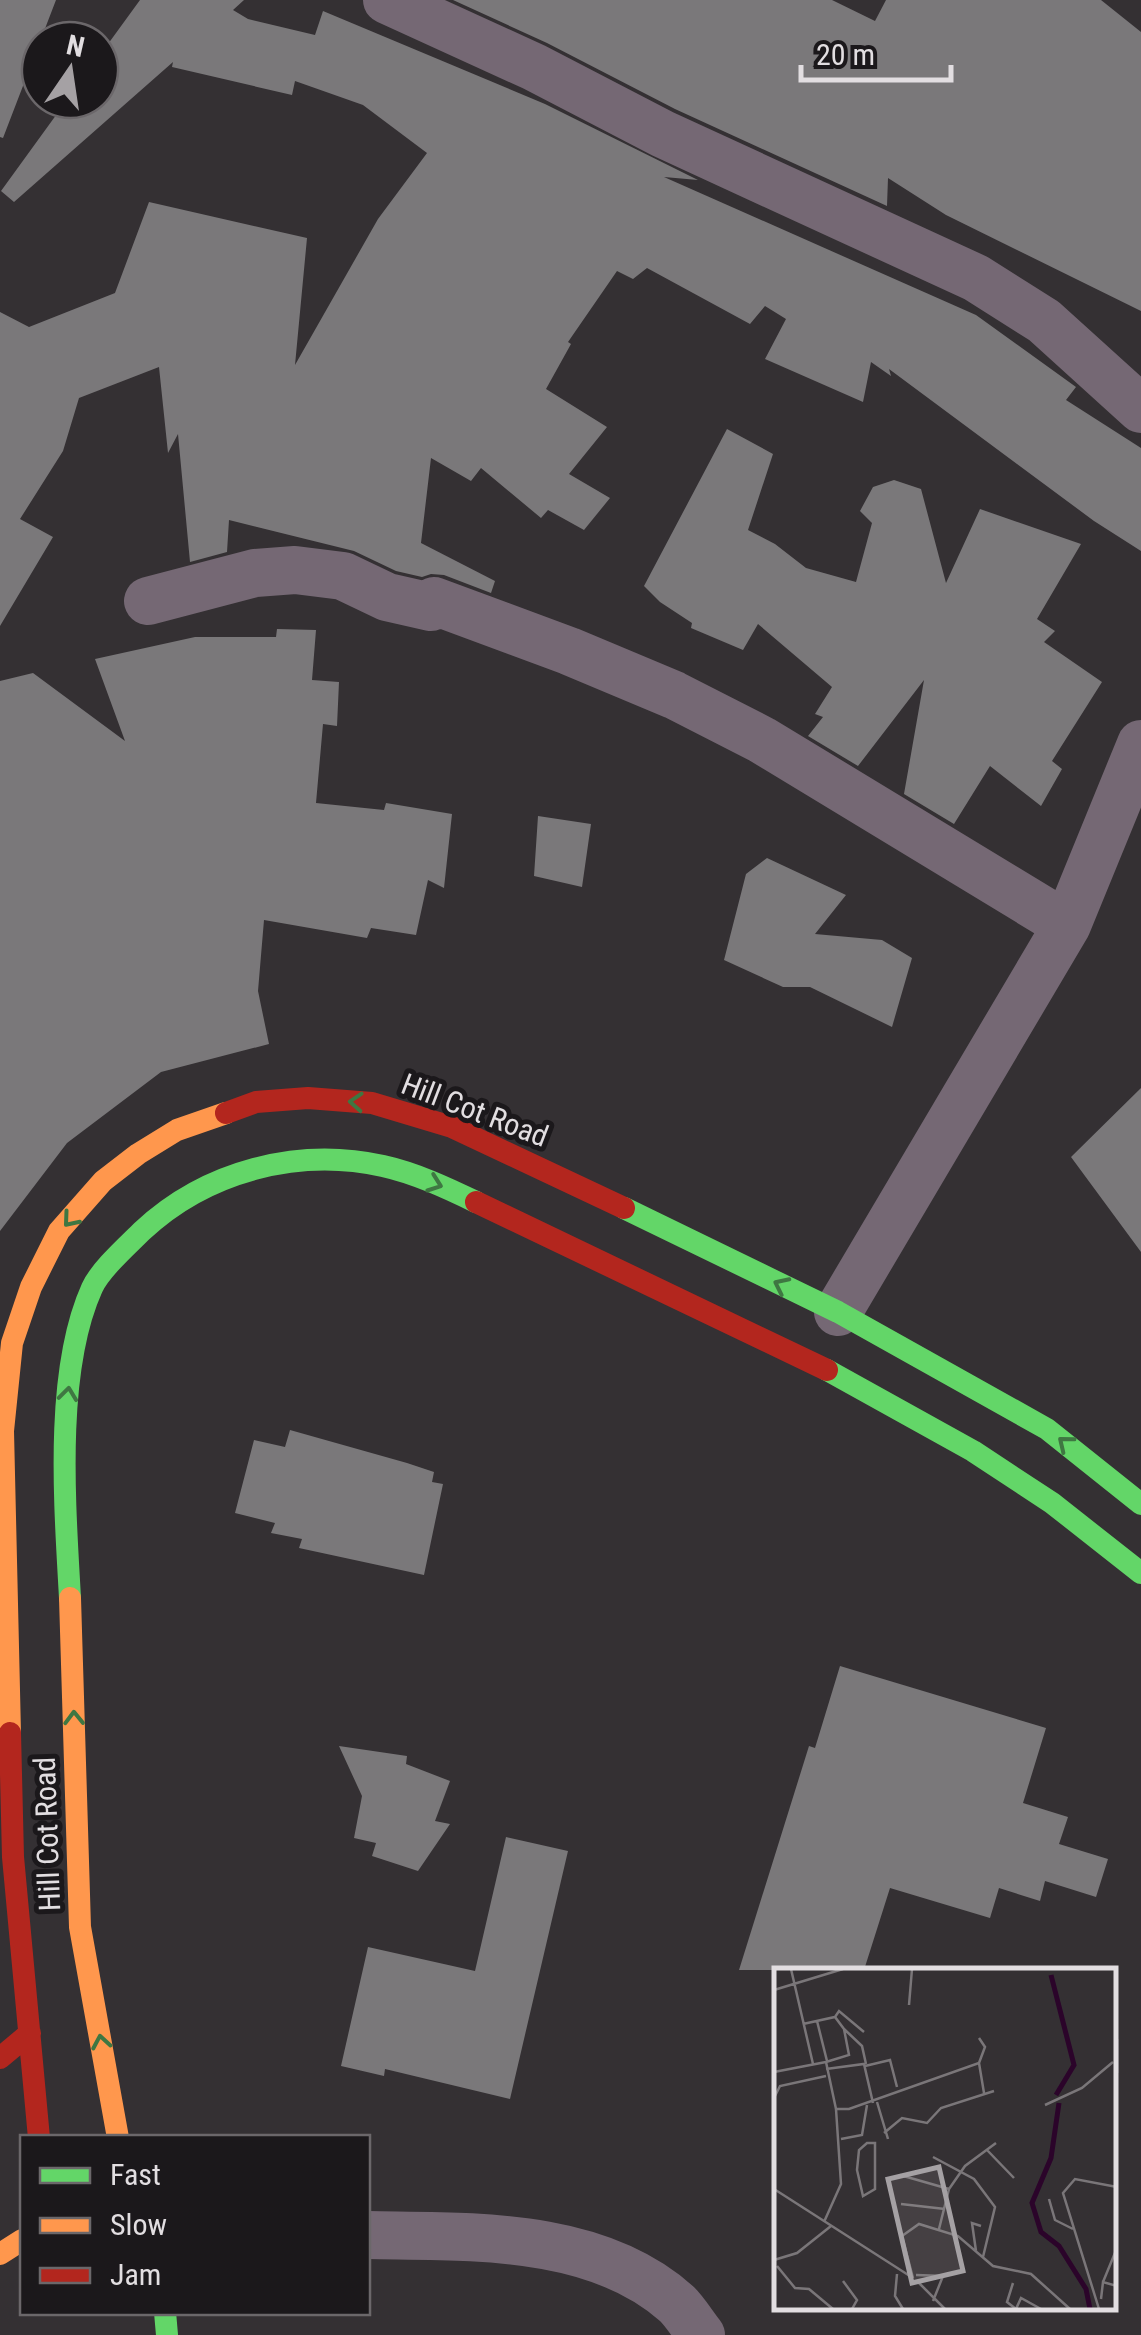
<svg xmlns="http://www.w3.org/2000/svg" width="1141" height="2335" viewBox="0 0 1141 2335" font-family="'Roboto Condensed',sans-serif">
<rect width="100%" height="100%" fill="#343033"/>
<!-- building -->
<path fill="#7a787a" d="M0,0H56L3,138L0,137Z
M140,0H244L233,10L248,19L315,35L323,11L545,104L698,180L664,177L976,315L1076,387L1066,400L1141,448V551L1094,521L889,369L891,376L871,362L863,402L765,359L786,319L765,306L750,324L647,268L633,279L617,271L568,342L571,344L546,389L607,427L569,474L610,498L584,530L548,510L541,518L481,468L471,481L431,458L421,543L495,581L491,593L444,575L431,574L422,577L396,571L354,551L229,520L227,552L190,562L178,434L168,453L159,367L79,398L63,451L20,519L53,537L0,626V312L29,327L115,293L149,202L307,238L295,365L378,219L427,153L363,105L295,81L292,95L172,67L173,62L14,202L1,191L67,100H100V55Z
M453,0H832L875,21L886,0H1101L1141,32V311L946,215L888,178L887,206L675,109L547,43Z
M727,429L773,454L748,530L775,544L806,568L856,582L872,523L860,511L873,487L894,480L921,489L946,583L980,509L1081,544L1037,619L1055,631L1044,642L1102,682L1052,761L1062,769L1041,806L990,766L954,824L904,794L924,680L858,766L808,736L823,717L815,714L832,687L758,624L743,650L691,628L692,623L660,602L644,586Z
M277,629L316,630L312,680L339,682L337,726L323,724L316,803L384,810L386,803L452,814L444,888L428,880L416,935L371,928L367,938L264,920L258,991L269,1044L161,1072L67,1143L0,1231V681L33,673L125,741L95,659L195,637H276Z
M538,816L591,824L582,887L534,876Z
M767,858L846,895L815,934L882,940L912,958L892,1027L810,987H783L724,960L746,874Z
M1141,1088V1252L1071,1157Z
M290,1430L407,1463L434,1472L432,1482L443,1484L424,1575L299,1548L302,1539L271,1533L275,1523L235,1513L254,1440L285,1447Z
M840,1666L1046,1728L1023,1803L1068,1817L1059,1844L1108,1859L1096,1897L1045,1881L1040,1901L999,1888L990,1918L890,1888L864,1970H739L809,1746L815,1748Z
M339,1746L407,1756L406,1764L450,1781L435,1821L450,1824L418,1871L372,1856L376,1843L354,1838L362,1796Z
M506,1837L568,1851L510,2099L385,2069L384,2076L341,2066L368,1947L475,1971Z"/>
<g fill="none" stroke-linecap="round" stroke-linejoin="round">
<!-- street -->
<path stroke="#756874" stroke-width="48" d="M387,0L534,67L663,134L976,278L1044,321L1141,409
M148,601L255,573L295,570L343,576L387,597L431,607L434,601L569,651L674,695L762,740L1067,925
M838,1312L1067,925L1141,744
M368,2235C470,2237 596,2231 677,2304C686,2313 693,2325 701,2335"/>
<!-- fast -->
<path stroke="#63d668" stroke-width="22" d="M624,1208L838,1312L1047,1429L1141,1504
M827,1370L973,1451L1052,1503L1141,1573
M70,1598C65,1507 54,1372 92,1288C100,1270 127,1246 142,1231C206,1171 298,1147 383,1166C415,1173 447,1188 476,1202
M165,2312L167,2335"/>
<!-- slow -->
<path stroke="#ff974d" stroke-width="22" d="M70,1598L80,1927L118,2138
M10,1733L3,1431L12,1343L31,1287L59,1231L103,1181L138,1154L177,1130L226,1113
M0,2254L22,2240"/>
<!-- jam -->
<path stroke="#b3261e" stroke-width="22" d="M226,1113L256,1102L308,1098L372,1103L452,1127L624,1208
M476,1202L827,1370
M10,1733L13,1857L39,2138
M0,2058L30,2033"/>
</g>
<!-- one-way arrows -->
<defs><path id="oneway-chevron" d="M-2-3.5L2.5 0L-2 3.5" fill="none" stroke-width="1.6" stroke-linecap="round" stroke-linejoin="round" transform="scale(2.5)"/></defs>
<g stroke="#3f7742">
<use href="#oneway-chevron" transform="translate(356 1102) rotate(-176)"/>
<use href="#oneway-chevron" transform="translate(435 1184) rotate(20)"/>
<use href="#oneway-chevron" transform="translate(70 1220) rotate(130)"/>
<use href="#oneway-chevron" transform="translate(781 1285) rotate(-154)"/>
<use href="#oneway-chevron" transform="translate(68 1394) rotate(-83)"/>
<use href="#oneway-chevron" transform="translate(1065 1443) rotate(-141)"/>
<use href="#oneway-chevron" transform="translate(74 1718) rotate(-91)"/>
<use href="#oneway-chevron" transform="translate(101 2042) rotate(-100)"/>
</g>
<g text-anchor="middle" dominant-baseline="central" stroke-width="10" stroke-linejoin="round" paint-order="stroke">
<!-- street labels -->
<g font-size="30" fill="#e2dee1" stroke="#1b181b">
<text transform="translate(475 1110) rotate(21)">Hill Cot Road</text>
<text transform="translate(47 1834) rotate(-92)">Hill Cot Road</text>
</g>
</g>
<!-- overview -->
<g transform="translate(774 1968)">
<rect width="342" height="342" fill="#343033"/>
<path fill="none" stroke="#2b042a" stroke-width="5" d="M277,7L300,97L282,127M285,135L277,190L258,235L267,264L285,278L312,321L316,341"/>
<path fill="none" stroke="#7a7679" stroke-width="2.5" d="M17,1L39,96M0,22L69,1M135,37L138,1M61,49L65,43L90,64M43,53L53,93M29,56L61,49L70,61L75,87L52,94M70,61L88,78L92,96M343,71V105M205,95L210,125M91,98L116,92L123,119M52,101L90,96L99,135M0,104L52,94L62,141H75L205,95L211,79L205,70M0,130L6,118L52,108M103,134L114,171M271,137L308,120L339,94M110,165L128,150L153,155L167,140L220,123M67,171L88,167L93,137M93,175H101V221L89,228L83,202L85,182ZM213,182L240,210M159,189L200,211L221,239L209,289M126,207L175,221M0,221L139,310M275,231L281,252L299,261M127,236L171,241M50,254L67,216L62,141M165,261L175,221L191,198L222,175M202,283L198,255L207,258M0,292L23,285L57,258M3,298L21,320L35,321L59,341M123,306L121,328L129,341M142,307L169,308L159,333M139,310L128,268L145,256L184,268L219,298L257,306L296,341M69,313L83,332L78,341M329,314L343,280M145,315L171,341M239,315L233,334L242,341M327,331L329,314L343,318M242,341L247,330L267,341M325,341L289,225L301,211L343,219"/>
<path fill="#a5a1a4" fill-opacity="0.15" stroke="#a5a1a4" stroke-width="5" d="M165,199L189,303L138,315L114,211Z"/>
<rect width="342" height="342" fill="none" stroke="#e2dee1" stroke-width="5"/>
</g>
<!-- legend -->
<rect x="20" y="2135" width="350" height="180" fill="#1b181b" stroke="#6b676a" stroke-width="2.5"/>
<rect x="40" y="2168" width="50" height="15" fill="#63d668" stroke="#6b676a" stroke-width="2.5"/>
<text x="110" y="2185" font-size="30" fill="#e2dee1">Fast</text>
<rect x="40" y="2218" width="50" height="15" fill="#ff974d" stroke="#6b676a" stroke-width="2.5"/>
<text x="110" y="2235" font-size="30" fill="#e2dee1">Slow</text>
<rect x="40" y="2268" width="50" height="15" fill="#b3261e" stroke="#6b676a" stroke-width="2.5"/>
<text x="110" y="2285" font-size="30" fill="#e2dee1">Jam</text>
<!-- north arrow -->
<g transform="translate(70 70) rotate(13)"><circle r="48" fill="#1b181b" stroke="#6b676a" stroke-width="2.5"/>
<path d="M0-8L18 38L0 25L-18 38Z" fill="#a5a1a4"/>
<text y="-15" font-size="28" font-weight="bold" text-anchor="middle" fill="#e2dee1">N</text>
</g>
<!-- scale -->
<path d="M801 65v15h150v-15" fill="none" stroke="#e2dee1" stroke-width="5"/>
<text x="816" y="65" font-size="30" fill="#e2dee1" stroke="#1b181b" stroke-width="8" paint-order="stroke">20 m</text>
</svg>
